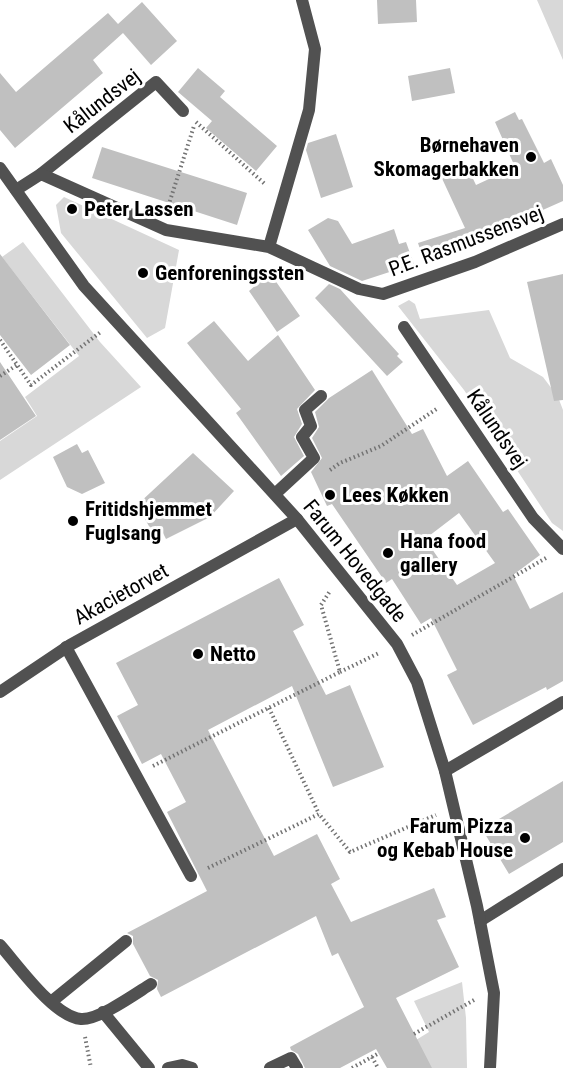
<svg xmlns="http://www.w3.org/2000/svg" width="563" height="1068" viewBox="0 0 563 1068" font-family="'Roboto Condensed',sans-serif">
<rect width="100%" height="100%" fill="#fff"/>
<!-- green -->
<path fill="#d8d8d8" d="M537,0H563V60Z
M64,197L179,250L165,328L147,338L61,233L56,205Z
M23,242L100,342L141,387L0,480V441L37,416L25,397L79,356L2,257Z
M409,300L415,304L420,319L489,310L510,358L543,377L558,397L563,410V531L552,523L464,390L398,306Z
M462,982L466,1018L467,1068H430L416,1040L429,1032L414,1001Z"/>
<!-- building -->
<path fill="#c0c0c0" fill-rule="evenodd" d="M377,0H416L417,22L378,24Z
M142,2L177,41L151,65L123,33L93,60L103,73L15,148L0,130V73L16,92L108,13L118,24Z
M198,68L225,91L220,97L277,146L256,171L206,128L212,121L178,92Z
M450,68L455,93L412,101L408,76Z
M515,112L519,120L522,119L544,163L551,159L563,185V201L536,213L535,209L425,264L418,243L465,228L439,172L464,160L476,185L515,167L495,122Z
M336,134L353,187L321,198L306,150L308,143Z
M102,147L247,193L237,225L92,178Z
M328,218L338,221L352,244L394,229L399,244L406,242L414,264L362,281L330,266L308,230Z
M0,254L70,345L31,375L0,335Z
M270,273L300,316L277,332L249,291Z
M563,274V400L554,401L527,282Z
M329,284L340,289L399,354L397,356L403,362L387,376L315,298Z
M214,321L248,361L278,335L315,390L297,409L302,424L294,437L304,456L281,476L236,413L241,409L187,343Z
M0,362L36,416L0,440Z
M372,370L412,434L423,429L447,476L468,461L503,512L508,509L540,555L513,575L530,609L563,592V681L547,690L546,687L473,725L447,675L457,670L431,618L421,624L392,579L386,583L332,504L327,506L311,472L322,458L312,438L319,427L315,412L329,398ZM459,513L495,563L457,585L425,539Z
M77,444L82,453L88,450L105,483L82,494L67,487L53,457Z
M193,453L234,491L210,517L166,539L162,531L154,535L137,505Z
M279,578L304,625L293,631L326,695L350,685L384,767L333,787L292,686L208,730L274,856L317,834L340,879L331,884L351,922L434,888L446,917L437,920L459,967L396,998L432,1068H387L376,1049L340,1068H305L298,1054L291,1050L290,1047L364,1007L338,953L332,956L316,916L161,997L157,989L158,980L150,976L133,944V936L127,933L207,891L167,812L186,802L161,754L142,764L117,716L138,705L116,663Z
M563,781V842L509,874L482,829Z"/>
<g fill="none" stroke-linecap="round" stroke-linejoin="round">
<!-- path -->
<path stroke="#737373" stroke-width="4" stroke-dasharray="1.5 3" stroke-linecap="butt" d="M196,122L266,185
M167,210L194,126
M0,340L31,385L102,331
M0,376L17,365
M330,470L340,463L381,446L438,408
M412,635L546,558
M340,672L379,653
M269,708L319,814
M153,766L340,672L321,605L330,591
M208,868L319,814L350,852L436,815
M414,1034L474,1000
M85,1037L91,1068
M372,1057L378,1068
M352,1068L379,1053"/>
<!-- service -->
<path stroke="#515151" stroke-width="12" d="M41,174L156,82L183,111
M275,494L314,458L302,437L311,426L305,410L321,396
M66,647L191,876
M480,921L563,869
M0,945C17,964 54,1017 81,1019C99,1020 135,994 151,984
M51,1002L126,941
M103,1012L149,1068
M168,1068L182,1065L192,1068
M270,1068L291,1058L297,1068"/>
<!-- minor -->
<path stroke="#515151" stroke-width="12" d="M16,190L41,174L166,230L269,247L359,289L383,294L475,262L563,224
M269,247L309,110L315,49L302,0
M404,327L533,518L563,549
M0,692L70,645L297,519
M445,771L563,702"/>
<!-- tertiary -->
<path stroke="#515151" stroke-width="12" d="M0,168L84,286L297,519L397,644L417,682L445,771L477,906L494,993L490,1068"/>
</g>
<!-- markers -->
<g fill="#000" stroke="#fff" stroke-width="2">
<circle cx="531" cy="157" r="6"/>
<circle cx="72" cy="209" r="6"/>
<circle cx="143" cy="273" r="6"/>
<circle cx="330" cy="495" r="6"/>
<circle cx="73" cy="521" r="6"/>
<circle cx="388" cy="553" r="6"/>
<circle cx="198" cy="654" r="6"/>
<circle cx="525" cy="838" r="6"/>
</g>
<g text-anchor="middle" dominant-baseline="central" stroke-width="6" stroke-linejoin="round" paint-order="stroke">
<!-- street labels -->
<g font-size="21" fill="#000" stroke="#fff">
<text transform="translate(102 101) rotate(-38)">Kålundsvej</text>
<text transform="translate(466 241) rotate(-21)">P.E. Rasmussensvej</text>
<text transform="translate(497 429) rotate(56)">Kålundsvej</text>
<text transform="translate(355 561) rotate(51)">Farum Hovedgade</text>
<text transform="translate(121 594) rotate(-29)">Akacietorvet</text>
</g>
<!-- poi labels -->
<g font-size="21" font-weight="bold" fill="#000" stroke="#fff" text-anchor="start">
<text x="519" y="145" text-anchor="end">Børnehaven<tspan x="519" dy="24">Skomagerbakken</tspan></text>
<text x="84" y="209">Peter Lassen</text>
<text x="155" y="273">Genforeningssten</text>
<text x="342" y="495">Lees Køkken</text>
<text x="85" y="509">Fritidshjemmet<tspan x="85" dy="24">Fuglsang</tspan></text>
<text x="400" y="541">Hana food<tspan x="400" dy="24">gallery</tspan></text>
<text x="210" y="654">Netto</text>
<text x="513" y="826" text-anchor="end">Farum Pizza<tspan x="513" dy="24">og Kebab House</tspan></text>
</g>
</g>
</svg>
